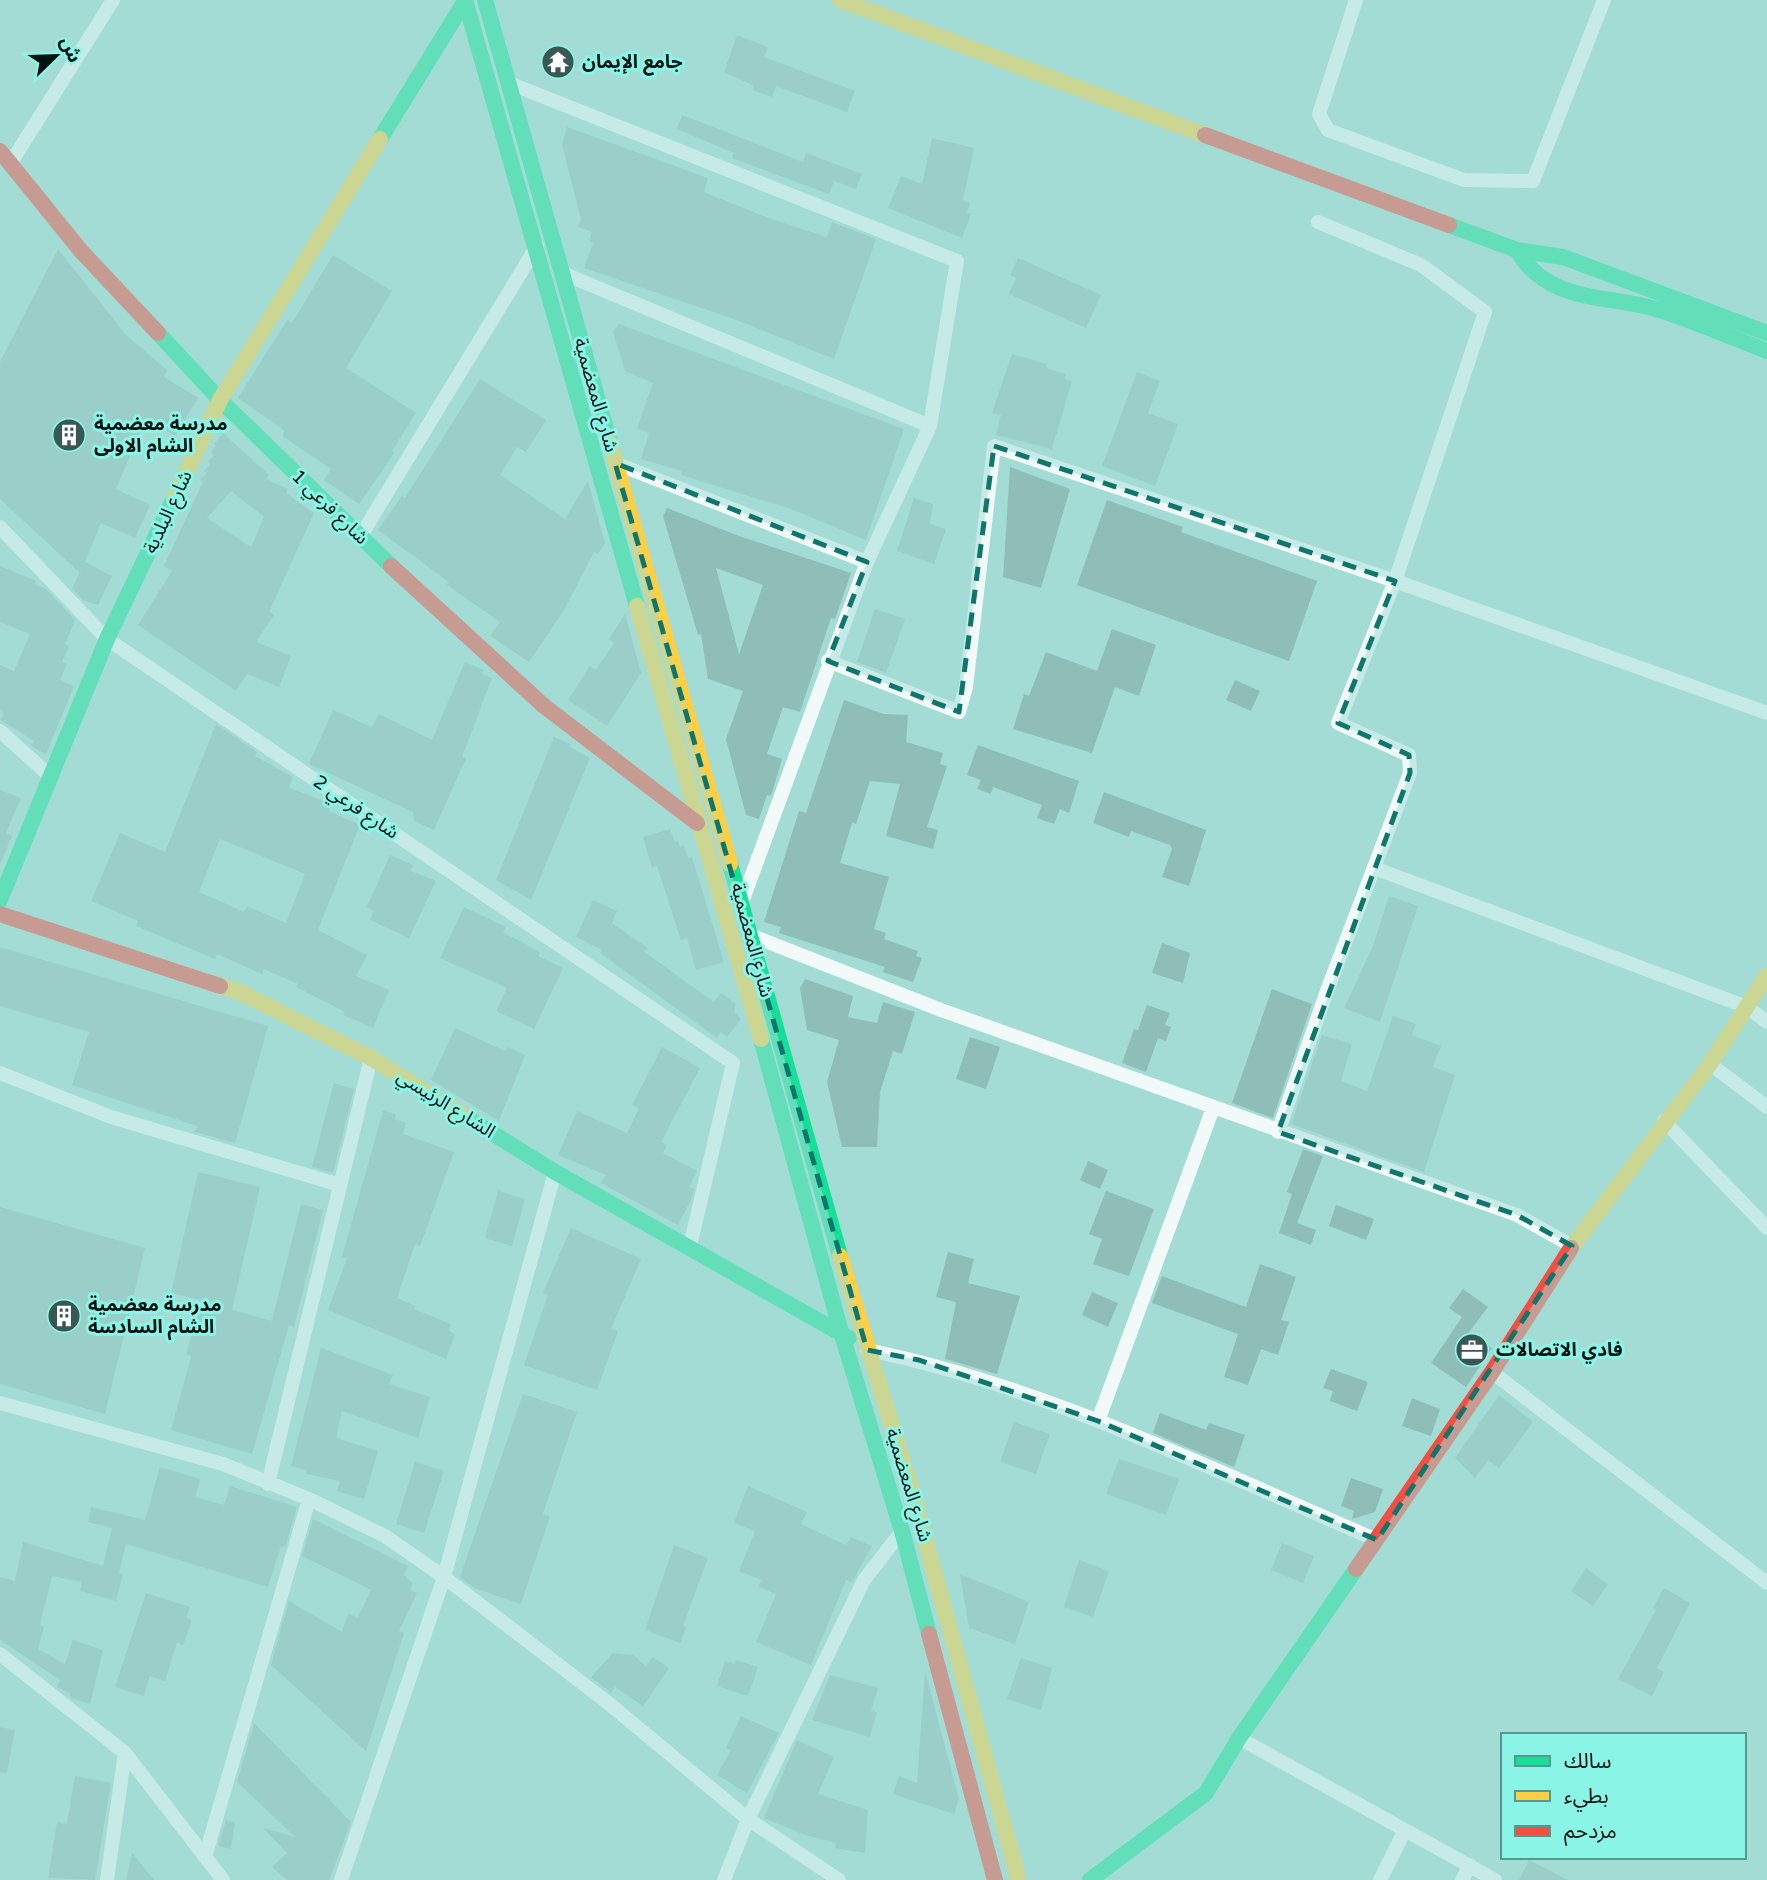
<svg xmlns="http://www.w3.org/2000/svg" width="1767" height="1880" viewBox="0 0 1767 1880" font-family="'Varela Round','Noto Sans Arabic',sans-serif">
<rect width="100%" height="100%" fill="#a2dcd5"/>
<!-- building -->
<path fill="#8fbeb8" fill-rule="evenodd" d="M737,35L768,47L764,57L855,91L847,112L776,86L772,97L752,90L754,86L724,72Z
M682,115L803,162L806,153L862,174L856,189L834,181L829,194L732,158L734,153L677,129Z
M567,127L708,178L704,192L771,219L827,237L832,222L876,239L834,359L734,319L584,268L593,243L589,241L592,232L578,227L581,219L562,145Z
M932,138L974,148L963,200L970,203L967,212L971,214L962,238L888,208L901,176L922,184Z
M58,249L126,335L167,370L164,377L198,398L175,436L146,418L116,489L150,505L135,538L101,523L80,573L0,499V362Z
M333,255L392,291L346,368L416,413L392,451L395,452L359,504L324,480L331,469L282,436L285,431L238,398L287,320L292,323Z
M1018,258L1101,295L1086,328L1009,294L1016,278L1010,275Z
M619,324L904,429L866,540L791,509L681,475L682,471L641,459L649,433L637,428L653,383L625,371L613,332Z
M1012,354L1047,364L1046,368L1066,374L1065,379L1072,381L1052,449L996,435L1001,415L992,413Z
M1137,372L1160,381L1148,413L1178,424L1155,486L1102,466Z
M480,379L546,420L526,452L517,447L500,475L565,519L588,481L605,543L598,554L594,552L564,610L529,662L490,636L500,622L447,585L449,582L378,530L402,496L405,498Z
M223,433L269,475L266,479L288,489L286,493L314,513L269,612L274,615L256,642L291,656L279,687L247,674L236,691L138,625L172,571L164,566L203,482L200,480L207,473L204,471L210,464L208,462L214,455L211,452L216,446L214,444ZM231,491L264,517L251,547L207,518Z
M1010,467L1070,489L1041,588L1003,577Z
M914,498L933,504L930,524L946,529L934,564L897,551Z
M1107,500L1183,527L1181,532L1317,581L1289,661L1077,585Z
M667,508L739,536L851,573L835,619L831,618L800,712L783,707L767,754L782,759L771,796L767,795L759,819L746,815L726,739L743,691L708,679L701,634L698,635L663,516ZM716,568L763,585L739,654Z
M85,562L112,576L98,605L83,600L72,588Z
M0,566L36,581L34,584L46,589L75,620L65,644L69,646L62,662L67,664L60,680L74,686L46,754L31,746L34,741L1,720L4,713L0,711V665L14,671L30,634L0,622Z
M875,609L905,619L886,673L857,662Z
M625,614L641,673L607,726L568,700L590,666L596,670L614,643L609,639Z
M1112,629L1156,645L1139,696L1115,687L1092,753L1013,729L1024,694L1029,696L1046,652L1097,671Z
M465,662L484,670L482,674L492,678L462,757L466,758L434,830L414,821L413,812L309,764L333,710L372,727L379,714L432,740Z
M1235,680L1260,691L1251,711L1226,700Z
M844,700L884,714L908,715L906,742L943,753L940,764L947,766L927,827L938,830L933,849L886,836L900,784L870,781L856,824L852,823L840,863L889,877L874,929L886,933L884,939L918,951L916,956L922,958L913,982L883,972L885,967L779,933L781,927L764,922L799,811L806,813Z
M216,724L257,752L255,756L293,777L289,788L332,804L329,811L360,825L318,930L367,955L356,976L389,990L373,1028L343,1015L345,1012L296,987L298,984L264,969L262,974L217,954L215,959L136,926L138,921L91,901L120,833L165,852ZM220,839L305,874L286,923L247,906L244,912L199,892Z
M554,737L571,744L570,747L590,758L531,900L496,880Z
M978,745L1079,781L1069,813L1060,809L1054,824L1037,818L1042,805L993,787L991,794L977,789L981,780L967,775Z
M0,790L21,798L6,833L12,836L0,865Z
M1104,792L1206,830L1189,886L1162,877L1172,849L1170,845L1131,831L1129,837L1093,823Z
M670,829L675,842L678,841L680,847L684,845L688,858L692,857L724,962L696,970L687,938L681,940L657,866L652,868L643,837Z
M390,855L413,865L411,871L436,881L409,938L370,920L374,911L367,907Z
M1389,896L1418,906L1380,1022L1344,1008L1373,946Z
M593,900L617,911L612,923L649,949L643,951L714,1002L721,993L736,1004L734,1011L741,1019L727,1037L721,1032L717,1038L600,953L602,950L576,937Z
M464,907L506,927L503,933L524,943L540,953L538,956L563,968L534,1029L496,1011L507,988L440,958Z
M1162,943L1190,953L1183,983L1152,973Z
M0,947L268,1026L235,1143L195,1132L197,1126L72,1085L89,1032L0,1006Z
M805,979L853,996L848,1017L877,1023L883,1002L915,1012L902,1054L893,1051L880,1092L877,1147H842L827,1082L839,1040L807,1030L800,988Z
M1272,989L1312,1004L1273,1118L1232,1103Z
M1147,1005L1170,1013L1165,1025L1171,1027L1166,1041L1158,1038L1146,1072L1122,1063L1134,1029L1138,1030Z
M1393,1016L1416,1024L1412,1035L1441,1046L1433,1067L1455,1075L1424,1172L1291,1124L1322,1035L1352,1044L1341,1081L1367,1091Z
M455,1028L505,1051L507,1047L525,1055L499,1121L431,1080Z
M970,1037L1000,1047L986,1089L956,1079Z
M662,1047L700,1068L661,1142L667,1145L663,1153L697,1171L689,1187L694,1189L691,1200L678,1225L601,1183L606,1175L558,1155L577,1111L627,1133L639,1108L632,1105Z
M334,1083L354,1089L333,1173L312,1167Z
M383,1111L396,1114L395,1119L406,1123L403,1134L454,1152L420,1246L415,1244L397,1298L415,1306L414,1309L451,1324L449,1331L455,1334L446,1359L328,1310L347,1258L342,1257Z
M1303,1149L1323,1156L1297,1223L1316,1230L1311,1245L1279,1233L1292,1194L1287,1192Z
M1088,1161L1108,1170L1100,1189L1080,1180Z
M198,1172L260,1187L232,1310L272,1321L301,1204L323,1210L294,1327L289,1325L252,1454L171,1430L191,1356L186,1355L201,1300L171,1293Z
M498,1191L525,1199L512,1246L485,1238Z
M1106,1191L1154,1209L1129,1276L1093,1264L1102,1239L1089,1234Z
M1336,1205L1374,1219L1366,1240L1329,1226Z
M0,1207L145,1248L105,1414L0,1384Z
M571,1228L641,1259L611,1329L618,1331L597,1390L524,1365L548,1295L543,1293Z
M948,1252L974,1259L968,1283L1020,1296L997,1374L945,1359L956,1302L936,1297Z
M1260,1264L1296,1277L1281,1320L1289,1322L1278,1355L1261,1349L1248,1385L1224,1377L1238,1334L1152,1303L1162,1276L1246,1307Z
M1463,1289L1488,1307L1469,1332L1492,1348L1466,1387L1431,1363L1462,1317L1449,1308Z
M1092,1292L1118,1303L1108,1327L1082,1315Z
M321,1348L393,1375L389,1384L430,1397L418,1438L342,1411L336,1438L378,1451L364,1499L337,1491L340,1481L306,1474L307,1470L291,1466Z
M1331,1369L1368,1382L1357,1411L1330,1401L1333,1391L1323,1388Z
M523,1394L577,1412L543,1514L550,1516L521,1604L474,1588L460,1577Z
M1499,1395L1533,1422L1499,1468L1488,1460L1475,1478L1455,1458Z
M1412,1398L1440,1409L1431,1436L1402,1426Z
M1160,1413L1206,1430L1209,1423L1245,1435L1234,1467L1153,1433Z
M1014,1422L1050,1434L1036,1474L1000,1462Z
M1119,1459L1179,1479L1166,1515L1106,1494Z
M415,1462L444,1471L424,1533L396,1524Z
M160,1467L200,1479L195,1497L224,1505L230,1486L297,1507L285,1548L281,1546L268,1587L126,1544L119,1573L123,1574L116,1601L80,1591L82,1582L52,1576L40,1625L44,1627L38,1649L65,1664L73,1640L103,1650L90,1704L71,1698L70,1693L57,1687L60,1680L0,1640V1577L15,1581L23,1542L103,1566L112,1528L88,1522L91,1507L145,1520Z
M1351,1478L1383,1489L1375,1512L1352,1519L1354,1511L1341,1506Z
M748,1486L807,1512L801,1524L846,1545L851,1537L872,1546L852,1582L846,1580L811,1665L756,1642L776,1594L759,1587L761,1580L739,1571L755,1531L734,1523Z
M313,1519L408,1566L404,1575L413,1583L410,1590L417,1593L399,1631L404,1633L366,1751L271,1665L289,1601L342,1632L348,1614L358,1617L371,1590L302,1556Z
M1282,1543L1314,1556L1303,1583L1271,1570Z
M674,1545L708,1558L683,1626L686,1627L680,1643L645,1630Z
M1079,1560L1109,1571L1093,1617L1064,1607Z
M1586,1568L1608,1584L1593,1606L1571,1591Z
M960,1574L1029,1602L1015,1644L969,1628Z
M1664,1588L1690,1603L1657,1668L1664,1672L1652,1696L1618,1679L1656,1610L1653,1608Z
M146,1593L190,1607L186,1618L192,1620L183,1645L177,1643L165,1681L150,1676L144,1696L115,1687Z
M613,1653L633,1655L646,1666L653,1657L669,1668L643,1706L615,1687L611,1693L591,1677Z
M1021,1658L1052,1668L1041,1710L1007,1699Z
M736,1660L758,1667L748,1696L717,1686L725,1661L735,1664Z
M925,1671L959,1799L954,1814L893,1794L899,1776L917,1783Z
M830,1675L878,1688L871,1711L877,1712L870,1737L812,1720Z
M741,1716L779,1733L747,1793L717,1775L731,1750L726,1748Z
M254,1723L351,1822L329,1880H287L272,1867L287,1853L263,1828L295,1837L237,1782Z
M0,1727L15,1730L7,1773L0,1772Z
M797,1740L834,1757L818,1794L868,1810L865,1853L835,1848L836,1843L805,1835L764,1818Z
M75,1776L111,1783L95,1880L48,1878L57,1822L67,1824Z
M226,1820L235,1823L231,1849L218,1846Z
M132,1853L154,1880H126Z
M1529,1860L1568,1880H1519Z"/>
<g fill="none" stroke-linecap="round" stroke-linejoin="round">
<!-- street -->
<path stroke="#f1faf9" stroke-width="14" d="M1356,0L1319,114L1328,130L1464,180L1533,181L1604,0
M509,83L957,261L930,426L867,562L742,902
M10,164L113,0
M562,273L930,426
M615,463L867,562
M0,527L107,639L733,1063L690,1246
M360,537L537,246
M828,661L959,712L966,687L994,446L1395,581L1767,713
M0,731L51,777
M1374,868L1747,1007L1767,1022
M750,935L941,1010L1517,1215L1572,1246
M1710,1064L1767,1107
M0,1073L111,1117L340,1185
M1664,1121L1767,1228
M1278,1132L1328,988L1410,773L1409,755L1338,723L1395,581L1485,312L1421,265L1318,222
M867,1350C1039,1384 1215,1471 1377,1540
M1492,1372L1767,1583
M0,1403L223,1464L309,1499L385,1536L444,1577L607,1702L748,1819L839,1880
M1098,1421L1213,1108
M268,1484L371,1058
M0,1654L125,1753L223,1880
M1239,1738L1495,1880
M205,1857L309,1499
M107,1880L125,1753
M341,1880L444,1577L555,1172
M724,1880L748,1819L864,1580L902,1531
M1380,1880L1405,1830
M1462,1880L1470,1865"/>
<!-- fast -->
<path stroke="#16e098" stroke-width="16" d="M465,0L637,606
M485,0L610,443
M380,139L465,1
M1449,225L1517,250L1563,257L1767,333
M1517,250C1548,304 1606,294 1656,309C1693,320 1730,337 1767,351
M158,333L220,400L391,566
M730,864L840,1256
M0,900L107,639L174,498
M761,1039L841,1332L902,1531L929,1634
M466,1117L555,1172L849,1338
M1090,1880L1206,1793L1239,1738L1356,1569"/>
<!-- slow -->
<path stroke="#ffcf43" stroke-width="16" d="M840,0L1205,135
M610,443L730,864
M174,498L220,400L380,139
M637,606L761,1039
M220,986L240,992L371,1058L466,1117
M1571,1248L1710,1064L1767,975
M840,1256L911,1488L1019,1880"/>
<!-- jam -->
<path stroke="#f24e42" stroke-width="16" d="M1205,135L1449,225
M0,151L81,251L158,333
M391,566L544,706L697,823
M0,914L220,986
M1356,1569L1492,1372L1571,1248
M929,1634L995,1880"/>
</g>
<!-- marked area -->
<path d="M0 0H1767V1880H0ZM994,446L1395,581L1338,723L1409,755L1410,773L1278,1132L1517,1215L1572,1246L1377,1540L1098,1421L919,1360L867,1350L615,463L867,562L828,661L959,712Z" fill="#a2dcd5" fill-opacity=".55" fill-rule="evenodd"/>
<path fill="none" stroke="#0f766e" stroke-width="5" stroke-dasharray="14 9" stroke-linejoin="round" d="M994,446L1395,581L1338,723L1409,755L1410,773L1278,1132L1517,1215L1572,1246L1377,1540L1098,1421L919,1360L867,1350L615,463L867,562L828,661L959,712Z"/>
<!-- icons -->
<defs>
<symbol id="temple-disc" viewBox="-11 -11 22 22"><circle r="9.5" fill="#395854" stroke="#8af5e7"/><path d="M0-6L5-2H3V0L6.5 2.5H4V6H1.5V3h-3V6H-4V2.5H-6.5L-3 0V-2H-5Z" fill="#fff"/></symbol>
<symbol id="building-disc" viewBox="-11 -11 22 22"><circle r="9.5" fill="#395854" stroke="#8af5e7"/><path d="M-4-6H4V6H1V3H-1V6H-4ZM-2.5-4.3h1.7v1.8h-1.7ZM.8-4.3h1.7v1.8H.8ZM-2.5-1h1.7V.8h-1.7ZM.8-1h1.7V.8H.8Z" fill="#fff"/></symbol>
<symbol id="office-disc" viewBox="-11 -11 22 22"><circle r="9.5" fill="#395854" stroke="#8af5e7"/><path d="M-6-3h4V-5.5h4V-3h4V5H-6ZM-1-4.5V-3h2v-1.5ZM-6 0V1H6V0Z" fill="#fff"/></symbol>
</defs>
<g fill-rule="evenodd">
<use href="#temple-disc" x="539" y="43" width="38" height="38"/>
<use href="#building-disc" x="50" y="416" width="38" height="38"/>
<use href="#building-disc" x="45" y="1297" width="38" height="38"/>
<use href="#office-disc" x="1453" y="1331" width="38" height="38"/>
</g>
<g text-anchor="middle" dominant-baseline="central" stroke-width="6" stroke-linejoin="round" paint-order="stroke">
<!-- poi labels -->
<g font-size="19" font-weight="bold" fill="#00110f" stroke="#8af5e7" text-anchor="start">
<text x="582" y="62">جامع الإيمان</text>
<text x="94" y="424">مدرسة معضمية<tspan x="94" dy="22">الشام الاولى</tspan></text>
<text x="88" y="1305">مدرسة معضمية<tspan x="88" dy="22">الشام السادسة</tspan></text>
<text x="1496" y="1350">فادي الاتصالات</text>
</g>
<!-- street labels -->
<g font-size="19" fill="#00110f" stroke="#8af5e7">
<text transform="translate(596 395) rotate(74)">شارع المعضمية</text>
<text transform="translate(330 507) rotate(44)">شارع فرعي 1</text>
<text transform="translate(168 512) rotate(-65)">شارع البلدية</text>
<text transform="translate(356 807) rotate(34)">شارع فرعي 2</text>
<text transform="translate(752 940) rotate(75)">شارع المعضمية</text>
<text transform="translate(446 1104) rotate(32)">الشارع الرئيسي</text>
<text transform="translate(909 1485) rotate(73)">شارع المعضمية</text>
</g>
</g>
<!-- legend -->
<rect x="1501" y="1733" width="245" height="126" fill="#8af5e7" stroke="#539a91" stroke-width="2"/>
<rect x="1515" y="1756" width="35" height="10" fill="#16e098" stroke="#539a91" stroke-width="2"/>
<text x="1564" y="1768" font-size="21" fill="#00110f">سالك</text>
<rect x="1515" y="1791" width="35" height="10" fill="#ffcf43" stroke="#539a91" stroke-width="2"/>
<text x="1564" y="1803" font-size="21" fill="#00110f">بطيء</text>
<rect x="1515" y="1826" width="35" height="10" fill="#f24e42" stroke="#539a91" stroke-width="2"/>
<text x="1564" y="1838" font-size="21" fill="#00110f">مزدحم</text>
<!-- north arrow -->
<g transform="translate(56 56) rotate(67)" stroke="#8af5e7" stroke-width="5" paint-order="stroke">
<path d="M0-5L12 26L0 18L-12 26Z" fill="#00110f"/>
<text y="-10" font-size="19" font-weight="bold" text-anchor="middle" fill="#00110f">ش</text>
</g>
</svg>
